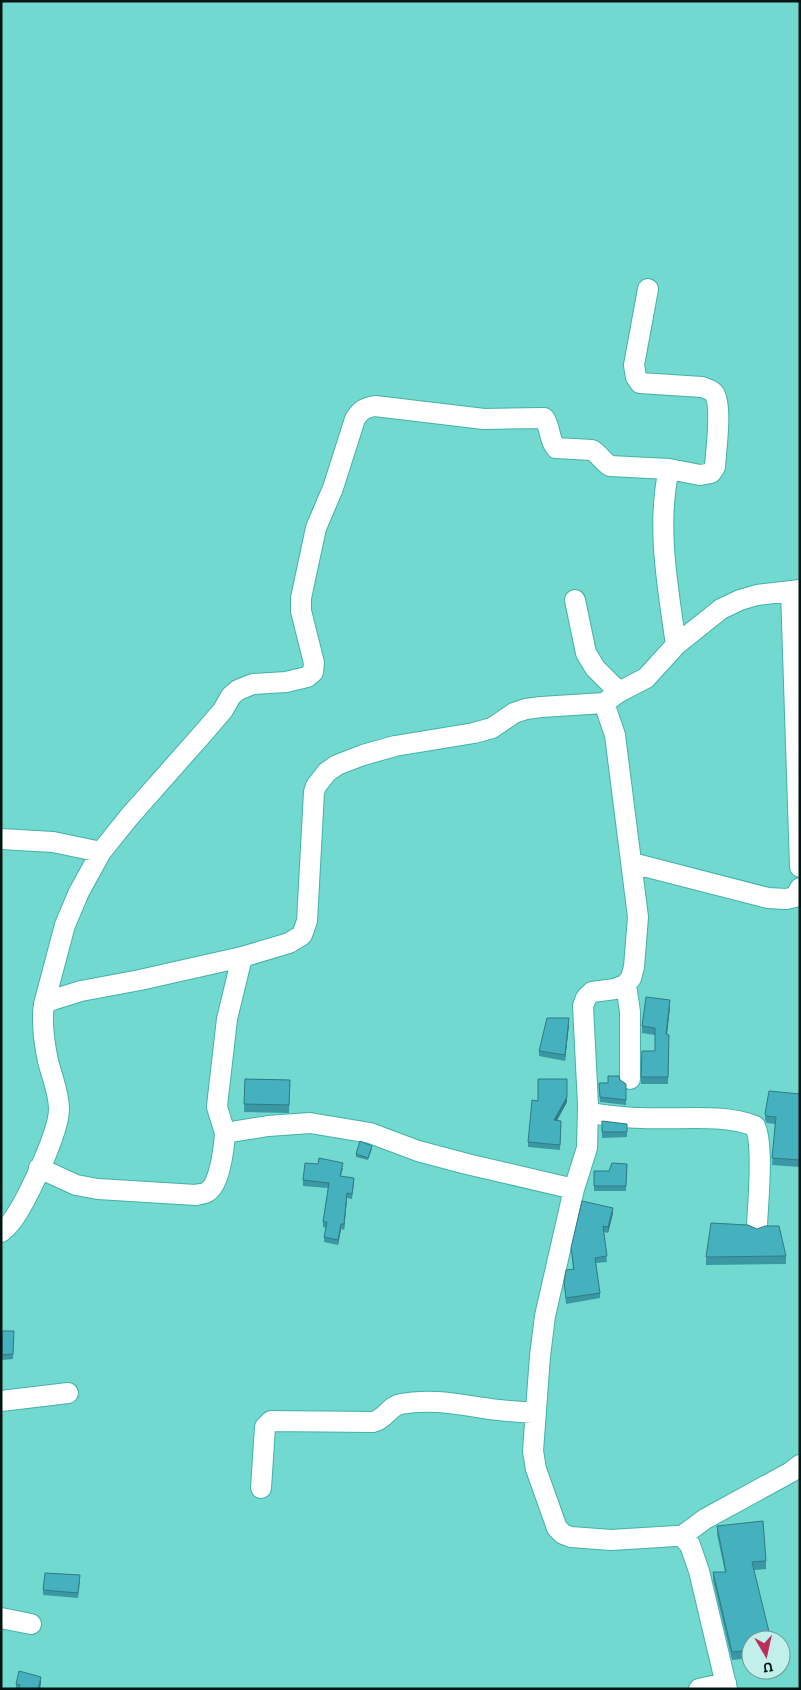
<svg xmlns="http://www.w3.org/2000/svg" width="801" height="1690" viewBox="0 0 801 1690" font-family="'Zilla Slab',serif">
<rect width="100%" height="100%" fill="#71d9cf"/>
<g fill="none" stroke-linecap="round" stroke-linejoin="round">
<defs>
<path id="minor" d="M648,289L634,365L636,377L640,383L702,387C707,389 713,390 715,395C722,408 716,450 715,467L711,473L700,475L669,469
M791,591L800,867
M575,600L586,653L595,668L619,692
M1,839L53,842L101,852
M632,863L768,898L786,899L795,897L800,888
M626,984L630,1012V1079
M44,1004L65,925L79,892L101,852L129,817L206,730L223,710L231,696L238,690L253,684L286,682L307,677L313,672L314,663L301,611V598L316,528L333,488L355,419C361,410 364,408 375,406L484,419L544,418C551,427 548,438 556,448L592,450C599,454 602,461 610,466L669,469C656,526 668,588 676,645
M588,1113C606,1115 624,1118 643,1118C678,1120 722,1113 755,1126C764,1145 758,1202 757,1225
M225,1133L217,1107L218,1097L227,1019L242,957
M39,1168L76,1185L98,1189L196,1195C199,1194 204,1194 207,1192C220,1185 224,1147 225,1133L268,1126L310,1123L370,1133L418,1151L467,1164L574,1189
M1,1232C5,1229 9,1225 12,1221C26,1202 59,1133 59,1109C59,1093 52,1077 48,1061C44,1042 41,1023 44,1004L52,1000L81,991L140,980L242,957L289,943L302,935L307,921L314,792L316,786L327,772L337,765L363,755L395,746L474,733L492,728L514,713L526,709L541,707L604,703
M1,1401L68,1393
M261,1488L265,1427L271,1421L373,1422C386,1419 389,1406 401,1404C430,1398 461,1405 490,1409C505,1411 521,1412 536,1413
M682,1536L705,1519L791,1472L800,1465
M1,1618L31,1624
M699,1689L726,1683
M727,1689L699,1571L690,1545L682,1536H676L611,1540L571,1537L563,1534L557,1528L536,1469L533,1451L540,1356L545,1316L574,1189L587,1148L588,1105L583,1006L586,998L592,992L615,989L626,984L631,978L634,967L638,917L615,735L604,703L619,692L646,678L676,645L721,609L740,600L757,595L800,590"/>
</defs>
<!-- minor casing -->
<use href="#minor" stroke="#46b1a8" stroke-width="22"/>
<!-- minor -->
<use href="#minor" stroke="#fff" stroke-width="20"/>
</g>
<!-- wall -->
<path fill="#3b97a3" d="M670,1007L667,1035H669L668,1084H641V1077L655,1051V1035L642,1033V1026Z
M569,1024L565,1061L539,1056V1051Z
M245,1079L290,1080L289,1113L244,1112Z
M620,1080L626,1084V1105L600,1102L599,1083H608Z
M800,1094V1167L772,1165L775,1124L767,1123L765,1120V1114Z
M567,1102L557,1120L561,1126L560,1150L528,1147V1142Z
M602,1121L627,1132V1137L602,1138Z
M372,1149L368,1160L356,1157V1154Z
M318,1164L343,1168L341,1176L354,1183L352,1199L347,1198L344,1230L341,1229L338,1245L324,1242V1237L326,1228L323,1227V1222L328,1188L303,1186V1180Z
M627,1164L626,1191H594V1171H609Z
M613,1213L608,1233L604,1232L607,1262L596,1263L600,1293V1298L566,1304L564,1282L573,1269L571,1248Z
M786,1256V1264L706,1265V1257Z
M2,1331H14L13,1359L2,1360Z
M717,1526L766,1561V1569L754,1570L751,1658L732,1660L713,1580V1572H725L717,1534Z
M80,1581L78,1598L43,1595V1590Z
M41,1682L40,1689H16V1684Z"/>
<!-- shaded-wall -->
<path fill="#307b85" d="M670,1000V1007L666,1042V1034Z
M569,1018V1024L565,1061V1055Z
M567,1079V1102L554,1126V1120Z
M347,1193V1198L344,1230V1224Z
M613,1208V1213L608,1233V1227Z
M341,1224V1229L338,1245V1240Z
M41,1677V1682L40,1689H38Z"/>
<!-- building -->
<path fill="#45b0be" stroke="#307b85" d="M646,997L670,1000L666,1034L669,1035L668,1077H641L642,1051H655V1028L642,1026Z
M547,1018H569L565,1055L539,1051Z
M608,1076H619L620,1080L626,1084V1100L600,1097L599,1083H608Z
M245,1079L290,1080L289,1105L244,1104Z
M538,1079H567V1097L554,1120L561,1121L560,1145L528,1142L532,1100L538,1101Z
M769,1091L800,1094V1160L772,1158L776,1117L767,1116L765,1114Z
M602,1121L627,1124V1132H602Z
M360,1141L372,1146L368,1158L356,1154Z
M319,1158L343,1163L340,1176L354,1178L352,1194L347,1193L344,1224H341L338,1240L324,1237L327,1222H323L329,1183L303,1180L305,1163L318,1164Z
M612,1163L627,1164L626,1186H594V1171H609Z
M582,1201L613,1208L608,1227L603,1226L607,1256L595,1258L600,1293L566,1298L564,1282L566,1270L574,1269L571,1248Z
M711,1223L748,1225L757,1229L765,1226H779L786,1256L706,1257Z
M2,1331H14L13,1354L2,1355Z
M763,1521L766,1561L752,1562L771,1640H751V1650L732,1652L713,1572H726L717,1526Z
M45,1573L80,1575L78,1593L43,1590Z
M19,1671L41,1677L38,1689H19L20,1685L16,1684Z"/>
<!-- border -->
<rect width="801" height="1690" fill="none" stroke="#011614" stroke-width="5"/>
<!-- north arrow -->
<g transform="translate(766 1655) rotate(171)"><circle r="24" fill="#c1f0eb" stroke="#749995"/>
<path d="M0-4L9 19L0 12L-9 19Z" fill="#bc2d5a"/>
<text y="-8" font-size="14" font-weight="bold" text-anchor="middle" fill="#011614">U</text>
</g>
</svg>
